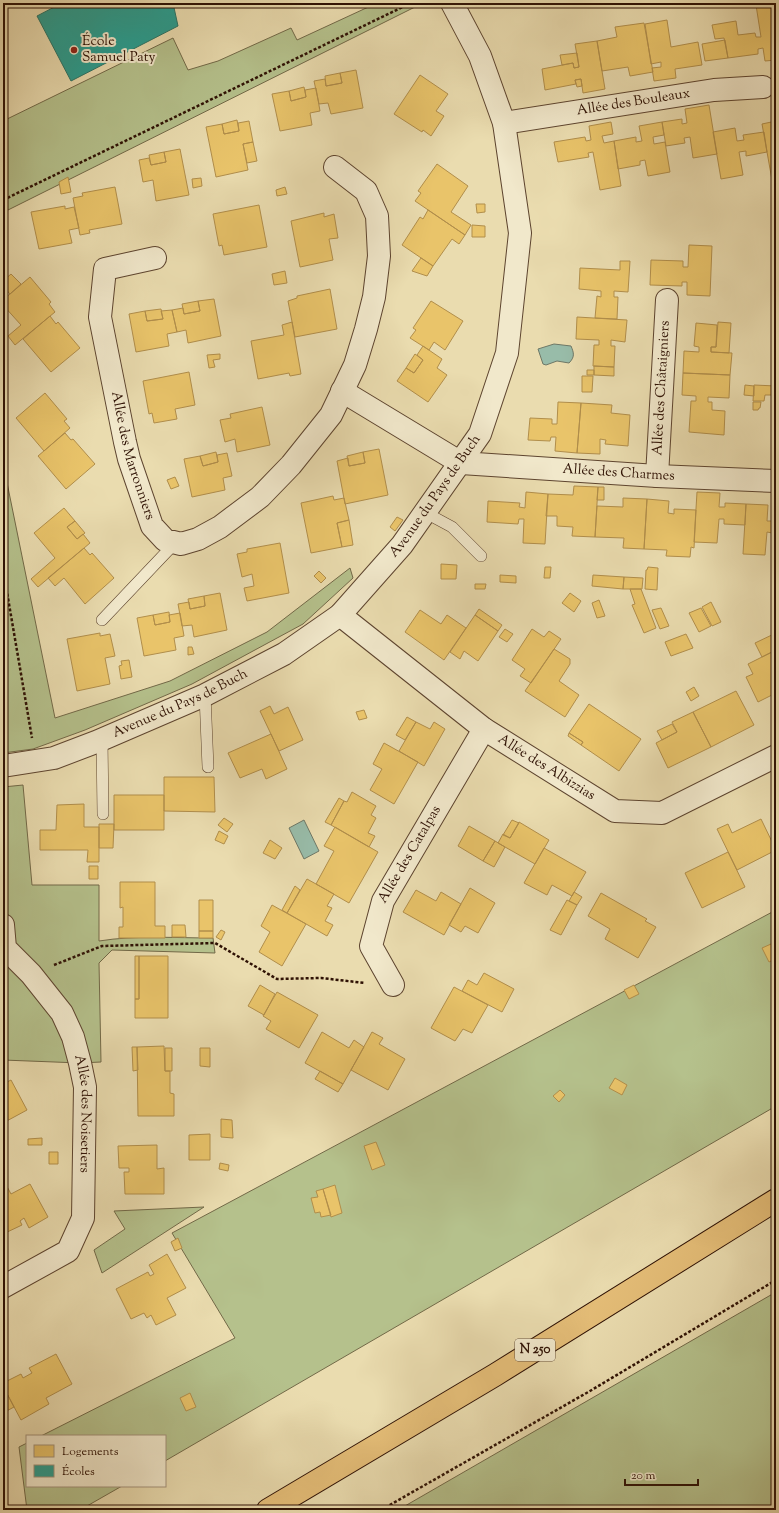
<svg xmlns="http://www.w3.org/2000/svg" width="779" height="1513" viewBox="0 0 779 1513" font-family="'Sorts Mill Goudy',serif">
<rect width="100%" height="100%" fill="#eadcaf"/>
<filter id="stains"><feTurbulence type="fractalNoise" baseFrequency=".005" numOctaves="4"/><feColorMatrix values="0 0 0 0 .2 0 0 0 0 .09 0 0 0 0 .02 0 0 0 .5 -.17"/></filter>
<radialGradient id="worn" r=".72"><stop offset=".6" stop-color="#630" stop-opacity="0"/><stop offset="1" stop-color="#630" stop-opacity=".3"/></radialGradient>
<!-- green -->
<path fill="#b5c18c" stroke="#726948" d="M377,3H423L6,211L3,219V121L173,38L188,70L218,61L291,28L297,40Z
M3,463L55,718L170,681L267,632L350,568L353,578L303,624L192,684L85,730L33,749L3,753Z
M23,785L32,885H99V941C136,935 175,938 213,938L215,953L112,950L99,963L101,1062L80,1063L3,1060V787Z
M776,910V1106L165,1461V1436H41L235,1338L172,1233Z
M204,1207L102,1273L94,1250L125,1229L114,1211Z
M776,1292V1510H398Z
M27,1443V1486H122L80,1510H27L19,1447Z"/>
<!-- water -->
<path fill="#98bca9" stroke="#6e7867" d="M554,344L571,346C574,353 575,357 569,363L557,361L546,365L543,364L538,349Z
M304,820L319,851L304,859L289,828Z"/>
<!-- homes -->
<path fill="#e9c46a" stroke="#b18e4b" d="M766,3H776V60L765,61L763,48L758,49V54L728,58L724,38L715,39L712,25L736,21L738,35L755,33L756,37H761L756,5Z
M667,20L671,47L698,42L702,65L675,69L676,78L654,81L652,68L661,67V62L651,64L645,24Z
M644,23L653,72L630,76L628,67L602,71L597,41L617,37L615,27Z
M725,40L728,58L705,61L702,44Z
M597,41L605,89L583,93L581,79L575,80L576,84L545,90L542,69L573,63L574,68L579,67L575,44Z
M577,53L579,67L574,68L573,63L562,65L560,55Z
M356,70L363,108L331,114L328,103L319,104L314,81L325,79L326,86L342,83L340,73Z
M340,73L342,83L326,86L325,76Z
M420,75L448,94L436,111L444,116L431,136L423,130L422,132L394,114Z
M581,79L582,86L577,87L575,80Z
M304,87L306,97L291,101L289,91Z
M316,88L320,111L310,113L312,125L280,131L272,94L289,91L291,101L306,97L305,90Z
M709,105L717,154L693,158L690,137L684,138L685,143L666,146L662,122L682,119V124L687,123L685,109Z
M237,120L239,131L224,134L222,124Z
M249,121L253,142L243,144L248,170L216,177L206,127L222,124L224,134L239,131L238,123Z
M776,121V180H772L762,124Z
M611,122L613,134L602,136L604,143L614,141L621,186L600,190L593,152L588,153L589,157L558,162L554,142L585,137L586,141L591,140L589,126Z
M662,122L664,135L653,137L654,144L665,142L670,172L648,176L645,160L640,161V165L618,169L614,141L636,137V142L642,141L639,126Z
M735,128L737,141L744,140L743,135L764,132L767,152L746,156V151L739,152L743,175L721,179L713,132Z
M253,142L257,161L247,163L243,144Z
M180,149L189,195L156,201L153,180L143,182L139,160L149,158L151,165L166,162L164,152Z
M164,152L166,162L151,165L149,155Z
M437,164L468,186L451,212L471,225L465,235L415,201L421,193L418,191Z
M68,177L71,192L61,194L59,182Z
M201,178L202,186L193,188L192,179Z
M115,187L122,224L89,230L90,233L80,235L73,198L83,196L82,193Z
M285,187L287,194L277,196L276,190Z
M476,204H485V212L477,213Z
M259,205L267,247L224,255L222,245L219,246L213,214Z
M65,206V209L74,207L79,228L69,230L72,243L39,249L31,212Z
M428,210L465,235L459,244L452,239L433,266L402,245L420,217L423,219Z
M324,213V217L334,214L338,238L329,239L333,260L300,267L291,221Z
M472,225L485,226V237H472Z
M689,245L712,246L710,296L687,295V282H682V286L650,285L651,260L683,261V267H688Z
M421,258L433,266L427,276L412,271Z
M620,261H630L628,292L614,291V297H618L617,319L595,318L597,296L601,297V291L579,289L580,268L620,270Z
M285,271L287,283L274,285L272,274Z
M11,274L21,284L10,294L3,286V281Z
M30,277L51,302L49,304L55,312L15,345L8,336L21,325L3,305V300Z
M330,289L337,329L295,337L288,301L297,298V296Z
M214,299L221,336L188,343L186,330L177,332L172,310L183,308L184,314L200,311L198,301Z
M198,301L200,311L184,314L182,304Z
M431,301L463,321L445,350L434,342L429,350L410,338L416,330L413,328Z
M161,309L163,319L147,321L145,311Z
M172,310L177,332L167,334L169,346L136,352L129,314L145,311L147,321L163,319L161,311Z
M50,316L56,324L58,322L80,348L51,372L23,339Z
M577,317L627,320L625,342L611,340V346H615L614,367L593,366L594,345H599V340L576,339Z
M292,322L301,374L290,376L289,373L258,379L251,341L284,335L282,325Z
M718,322L731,323L729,353L711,352V347H716Z
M696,323L717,325L716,347H711V352L732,353L730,375L683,373L684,351L699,352V347L694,346Z
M423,346L442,359L437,368L447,375L428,402L397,381L406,368L414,373L423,360L417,355Z
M220,354V359L213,360L215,367L209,368L207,355Z
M415,354L423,360L414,373L406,368Z
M594,366L614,367V376L594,375Z
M587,370H594V375H587Z
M189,372L195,405L175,409L177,419L154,423L152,413L149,414L143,381Z
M683,373L730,375L729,398L708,397V402H712V410L725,411L724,435L689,432L691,401H696V396L682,395Z
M582,376H593L592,392H582Z
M745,385L754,386V396L744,395Z
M754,385L776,386V395H765L764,401H753Z
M45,393L67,419L64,421L70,428L44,451L16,418Z
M558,402L581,403L577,453L555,451L556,437H551L550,441L528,440L530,418L552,419V424H557Z
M753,402H761L760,408H759L758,410H753Z
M581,403L612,405L611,413L630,415L628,446L605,444L606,440L600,439V454L577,453Z
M262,407L270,445L237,452L235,439L225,442L220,420L231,418L230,414Z
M65,433L71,440L73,439L95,464L66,489L38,456Z
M379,449L388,495L345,504L337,461L348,458L349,466L365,463L363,452Z
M216,452L218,462L203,466L200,456Z
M363,452L365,463L349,466L347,456Z
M227,453L232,476L223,478L225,490L192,497L184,459L200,456L203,466L218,462L217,455Z
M175,477L179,486L171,489L167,480Z
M574,486L598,487L595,537L572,536L573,527L557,526V516H546L548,494L573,495Z
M598,487H604V500H597Z
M526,492L548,494L545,544L523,543L524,519H519L518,524L487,522L488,501L520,503L519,507L525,508Z
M697,492L720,493L719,507H725V503L746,504L745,525L724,524V519H719L717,543L694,542Z
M333,496L334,500L344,498L349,520L337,523L342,547L311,553L301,503Z
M623,498L647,499L644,549L623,548L624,538L595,537L597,506L623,507Z
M647,499L669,501L668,513L674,514V509L696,510L694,548L691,547L690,557L666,556L667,550L644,549Z
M746,504L768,505L767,521H773V516H776V537H772V533L767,532L765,555L743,554Z
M64,508L75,521L67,527L77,539L83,534L90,543L38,587L31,579L55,558L34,533Z
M397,517L403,520L395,531L390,527Z
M349,520L353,545L342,547L337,523Z
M75,521L85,533L77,539L67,527Z
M280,543L289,593L247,601L244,588L254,586L252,574L242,577L237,554L247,552V549Z
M84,548L90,555L92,553L114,578L85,604L64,578L55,586L48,578Z
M441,564L457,565L456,579H441Z
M545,567H551L550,578H544Z
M648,567L658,568L657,590L645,589L646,570H647Z
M319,571L326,578L321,583L314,576Z
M500,575L516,576V583L500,582Z
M593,575L624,577L623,589L592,586Z
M624,577L643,578L642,589H623Z
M475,584H486L485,589H475Z
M630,589H641L656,628L644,633L632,605L635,604Z
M220,593L227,630L194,637L192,625L182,626L178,604L189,602L190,609L205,606L204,596Z
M570,593L581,601L574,612L562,603Z
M204,596L205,606L190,609L188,599Z
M599,600L605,616L597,618L592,603Z
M711,602L721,622L712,626L702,607Z
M661,608L669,626L660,629L652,610Z
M701,608L711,626L699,632L689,613Z
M479,609L502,625L498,631L475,615Z
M420,610L441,624L447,615L466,628L444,660L405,632Z
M169,612L170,622L155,625L153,615Z
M180,613L184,636L174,638L176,650L144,656L137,618L153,615L155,625L170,622L169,615Z
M475,615L498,631L478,661L464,651L460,659L450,652Z
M505,629L513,634L507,642L499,637Z
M532,629L544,637L549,631L561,639L531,683L520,676L525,669L512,660Z
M100,633V636L110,634L115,656L105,658L110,684L77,691L67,639Z
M776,633V650L762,657L755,643Z
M686,634L693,648L671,656L665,642Z
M188,647H192L194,654L188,655Z
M554,649L570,659V664L559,681L579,695L565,717L525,691Z
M776,650V693L758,702L746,677L753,674L748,664Z
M129,660L132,677L121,679L119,666L122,665L121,661Z
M694,687L699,696L691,701L686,692Z
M736,691L754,725L711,747L693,712Z
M589,704L641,739L619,771L581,745L583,742L569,733Z
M270,706L274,714L288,707L303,740L279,751L260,711Z
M364,710L367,718L359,720L356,712Z
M693,712L711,747L668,768L656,743L677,732L672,722Z
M407,717L416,722L405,740L396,735Z
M416,722L430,729L434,722L445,729L424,766L399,751Z
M672,724L677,732L662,740L657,731Z
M569,733L583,742L581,745L568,736Z
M271,734L287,769L266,779L262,769L240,778L228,753Z
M384,743L418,762L394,804L370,790L382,769L373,764Z
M164,777H214L215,812L164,811Z
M352,792L376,806L371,815L376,818L368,833L375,836L369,847L331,825L344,801L347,802Z
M114,795H164V830H114Z
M339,798L344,801L331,825L325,822Z
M84,804V827H99V862H87L88,850H40V830H56L57,805Z
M224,818L233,824L227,832L218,825Z
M761,819L776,850L737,870L717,829L728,824L732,833Z
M512,820L519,823L510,838L503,835Z
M519,822L549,840L535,864L498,843L503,834L510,838Z
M99,824H114L113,848H99Z
M469,826L495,841L483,861L458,846Z
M335,827L378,852L349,903L316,884L334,851L324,846Z
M219,831L228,836L224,844L215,840Z
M270,840L282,848L275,859L263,853Z
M495,841L505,847L494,867L483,861Z
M544,848L586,872L572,896L552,885L547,895L524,883Z
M728,852L745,887L702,908L685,873Z
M89,866H98V879H89Z
M307,879L334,894L327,906L332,908L325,921L333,925L327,936L287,913Z
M120,882H155V926H165V938H119V927H123V907L120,908Z
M295,886L300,890L287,913L282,910Z
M470,888L495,903L478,933L465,926L461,932L449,925Z
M416,890L436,901L441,892L461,904L444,935L403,912Z
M574,892L582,897L577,905L569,901Z
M601,893L647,919L645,921L656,927L638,958L605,939L610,929L588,916Z
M199,900H213V931H199Z
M567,900L577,905L561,935L550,930Z
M272,905L306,924L282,966L259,952L270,932L261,926Z
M172,925H185L186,937H172Z
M221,930L225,932L221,940L216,937Z
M199,931H213V938H199Z
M771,944L776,954V965L774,966L771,961L769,962L762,948Z
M135,956H139V999H135Z
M139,956H168V1018H135V999H139Z
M484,973L514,989L502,1012L462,991L468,980L477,985Z
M260,985L275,994L264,1015L248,1006Z
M634,985L639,994L629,999L624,990Z
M454,987L488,1005L472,1033L463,1029L455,1041L431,1028Z
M277,992L318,1015L299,1048L266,1029L271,1021L263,1016Z
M322,1032L349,1048L354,1040L364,1047L343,1084L305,1063Z
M372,1032L383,1038L379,1044L405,1059L388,1090L351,1070Z
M164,1046L165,1071H170V1093L174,1094V1116H138L137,1047Z
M132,1047H137L138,1070L133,1071Z
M165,1048H172V1071H165Z
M200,1048H210V1067L200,1066Z
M320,1071L343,1084L338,1092L315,1079Z
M615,1078L627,1085L622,1095L609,1088Z
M11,1080L27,1110L3,1123V1084Z
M560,1090L565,1095L559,1102L553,1096Z
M221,1119L232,1120L233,1138L221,1137Z
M210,1134V1160H189V1135Z
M42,1138V1145H28V1139Z
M376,1142L385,1165L372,1170L364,1146Z
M157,1145V1169L164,1168V1194H125L124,1172H129V1168H119L118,1146Z
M49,1152H58V1164H49Z
M220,1163L229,1165L228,1171L219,1169Z
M3,1179L11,1194L30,1184L48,1217L29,1228L24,1218L20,1221L22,1225L3,1234Z
M335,1185L342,1213L331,1217L323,1189Z
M323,1189L331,1215L321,1217L320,1212L315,1213L311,1198L318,1197L316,1191Z
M178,1238L182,1248L175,1251L171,1242Z
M167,1254L186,1288L167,1298L176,1315L156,1325L151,1315L147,1318L144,1313L131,1319L116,1289L148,1272L150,1276L154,1274L149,1265Z
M56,1354L72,1384L46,1398L49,1404L21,1420L3,1386V1383L21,1374L23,1378L32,1373L29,1368Z
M3,1386L14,1407L3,1413Z
M190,1393L196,1407L186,1411L180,1398Z"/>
<!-- schools -->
<path fill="#2a9d8f" stroke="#2b7365" d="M62,3H173L178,26L71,81L37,16Z"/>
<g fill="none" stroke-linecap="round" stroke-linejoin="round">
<defs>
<path id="service" d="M426,513L452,527L481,556
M102,620L175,543
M205,695L208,767
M102,739L103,814"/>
<g id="minor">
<path id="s1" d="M504,123L714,90L763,87"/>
<path id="s2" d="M155,258L105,269L100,317L125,442L129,459L152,526L165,540L181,544L198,539L220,527L260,497L291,465L331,415L355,365L366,329L374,297L379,256L377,216L366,191L335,167"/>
<path id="s3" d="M342,391L461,463L657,476L776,481"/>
<path id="s4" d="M657,476L667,300"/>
<path id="s5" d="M340,615L484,729L615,811L662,813L776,756"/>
<path id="s6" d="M3,766L54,758L96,742L205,695L284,654L340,615L402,545L480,434L507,353L520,233L504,123L480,56L452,3"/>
<path id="s7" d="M3,925L5,948L31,974L62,1013L73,1037L80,1063L85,1087L83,1218L68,1251L3,1287"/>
<path id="s8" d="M393,985L371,946L383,901L484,729"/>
</g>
<path id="primary" d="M268,1510L495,1375L776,1200"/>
</defs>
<!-- service casing -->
<use href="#service" stroke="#5d442f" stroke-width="12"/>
<!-- minor casing -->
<use href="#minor" stroke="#5d442f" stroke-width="24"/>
<!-- primary casing -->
<use href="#primary" stroke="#2e1104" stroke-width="24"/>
<!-- path -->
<path stroke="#2e1104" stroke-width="2.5" stroke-dasharray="3 2" stroke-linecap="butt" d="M3,200L411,3
M3,569L32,738
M54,965L102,946L215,943L277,979L321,978L365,983
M381,1510L590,1391L776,1280"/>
<!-- service -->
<use href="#service" stroke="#f1e8cb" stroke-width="11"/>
<!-- minor -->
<use href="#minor" stroke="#f1e8cb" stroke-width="22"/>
<!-- primary -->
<use href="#primary" stroke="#e5be78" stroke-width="22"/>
</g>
<!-- markers -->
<circle fill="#8f2418" stroke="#f1e8cb" stroke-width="1.5" cx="74" cy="50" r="4"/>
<g text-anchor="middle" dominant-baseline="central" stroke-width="4" stroke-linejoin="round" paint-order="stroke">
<!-- shield labels -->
<rect fill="#f1e8cb" stroke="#685240" stroke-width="1" x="515" y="1339" width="40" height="22" rx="3"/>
<g font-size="13" font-weight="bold" fill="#2e1104">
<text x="535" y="1350">N 250</text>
</g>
<!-- poi labels -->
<g font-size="14" fill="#2e1104" stroke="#f1e8cb" text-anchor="start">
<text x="82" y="42">École<tspan x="82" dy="16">Samuel Paty</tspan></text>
</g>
<!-- street labels -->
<g font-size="14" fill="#2e1104" stroke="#f1e8cb">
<text stroke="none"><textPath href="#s1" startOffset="131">Allée des Bouleaux</textPath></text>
<text stroke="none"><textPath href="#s4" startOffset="88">Allée des Châtaigniers</textPath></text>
<text stroke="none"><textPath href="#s2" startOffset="242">Allée des Marronniers</textPath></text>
<text stroke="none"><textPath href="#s3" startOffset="297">Allée des Charmes</textPath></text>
<text stroke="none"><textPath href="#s6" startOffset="525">Avenue du Pays de Buch</textPath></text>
<text stroke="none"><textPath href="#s6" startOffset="189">Avenue du Pays de Buch</textPath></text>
<text stroke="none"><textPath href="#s5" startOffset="257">Allée des Albizzias</textPath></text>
<text stroke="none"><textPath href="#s8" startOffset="145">Allée des Catalpas</textPath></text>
<text stroke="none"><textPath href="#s7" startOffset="214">Allée des Noisetiers</textPath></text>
</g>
</g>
<!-- margin -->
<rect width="779" height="1513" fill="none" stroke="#eadcaf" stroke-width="16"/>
<rect x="4" y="4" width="771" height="1505" fill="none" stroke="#2e1104" stroke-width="2"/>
<rect x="8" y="8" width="763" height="1497" fill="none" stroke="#2e1104"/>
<!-- legend -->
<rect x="26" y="1435" width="140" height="52" fill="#f1e8cb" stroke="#a3927b"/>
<rect x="34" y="1445" width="20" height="12" fill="#e9c46a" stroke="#a3927b"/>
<text x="62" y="1455" font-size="12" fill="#2e1104">Logements</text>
<rect x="34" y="1465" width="20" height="12" fill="#2a9d8f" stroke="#a3927b"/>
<text x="62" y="1475" font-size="12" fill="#2e1104">Écoles</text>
<!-- scale -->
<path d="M625 1479v6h73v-6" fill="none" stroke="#2e1104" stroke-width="2"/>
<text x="631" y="1479" font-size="12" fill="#2e1104" stroke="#f1e8cb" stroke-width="3" paint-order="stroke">20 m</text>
<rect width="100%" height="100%" filter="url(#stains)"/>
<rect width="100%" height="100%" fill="url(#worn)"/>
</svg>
